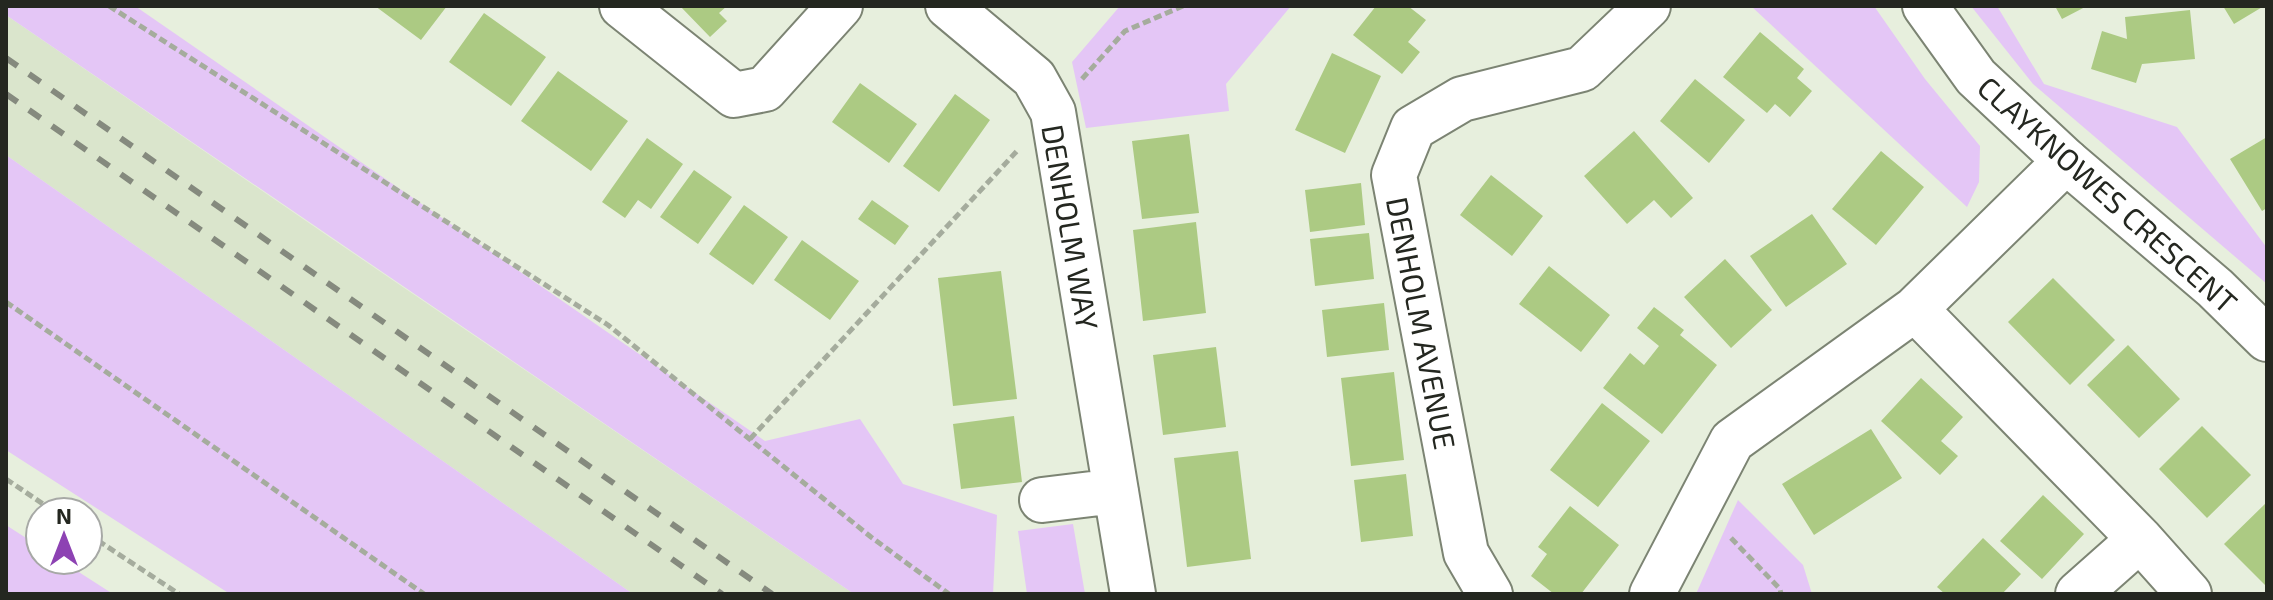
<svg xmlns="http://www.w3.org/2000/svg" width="2273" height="600" viewBox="0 0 2273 600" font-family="'Exo 2',sans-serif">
<rect width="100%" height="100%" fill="#e7efdd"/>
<!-- built -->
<path fill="#dae5cc" d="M6,15L325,234L854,594H633L6,155Z"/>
<!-- green -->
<path fill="#e4c6f6" d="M6,6H135L765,441L860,419L903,484L997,515L993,594H854L6,15Z
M1120,6H1291L1226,84L1229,111L1086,128L1072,62Z
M1751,6H1874L1925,79L1980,146L1979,182L1967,207Z
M1971,6H1997L2044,84L2177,127L2267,248V284L2033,84Z
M6,155L633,594H230L6,450Z
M1738,500L1803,565L1812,594H1696Z
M1073,524L1085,594H1027L1018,531Z
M6,525L40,547V560H60L113,594H6Z"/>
<!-- building -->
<path fill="#acca83" d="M375,6H447L421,40Z
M680,6H727L719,13L727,21L710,37Z
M1376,6H1408L1426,20L1408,42L1420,52L1402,74L1353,35Z
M2055,6H2087L2062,19Z
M2223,6H2264L2234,24Z
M2190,10L2195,59L2142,64L2136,83L2091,69L2102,31L2127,39L2125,17Z
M484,13L546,57L511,106L449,62Z
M1760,32L1804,69L1797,78L1812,91L1790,117L1775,104L1767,113L1723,77Z
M1332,53L1381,76L1345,153L1295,130Z
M558,71L628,121L591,171L521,121Z
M1695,79L1745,120L1709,163L1660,121Z
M860,83L917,124L889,163L832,122Z
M955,94L990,120L939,192L903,166Z
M1634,131L1693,198L1671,218L1654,200L1627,224L1584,176Z
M1189,134L1199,213L1142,219L1132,141Z
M2267,137V208L2262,211L2230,159Z
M647,138L683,164L651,209L638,200L625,218L602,202Z
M1881,151L1924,187L1876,245L1832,209Z
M694,170L732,197L698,244L660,217Z
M1491,175L1543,216L1512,256L1460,215Z
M1361,183L1365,225L1310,232L1305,190Z
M872,200L909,226L895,245L858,219Z
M744,205L788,237L753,285L709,254Z
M1812,214L1847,264L1786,307L1750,256Z
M1196,222L1206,313L1143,321L1133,230Z
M1369,233L1374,279L1315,286L1310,239Z
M802,240L859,281L830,320L774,280Z
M1725,259L1772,310L1731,348L1684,297Z
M1549,266L1610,315L1581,352L1519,304Z
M1001,271L1017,399L953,406L938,278Z
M2053,278L2115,340L2070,385L2008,322Z
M1384,303L1389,350L1327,357L1322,310Z
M1654,307L1684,330L1680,335L1717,365L1662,434L1603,388L1630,353L1644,365L1659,346L1637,328Z
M2128,345L2180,399L2139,438L2087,385Z
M1216,347L1226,427L1163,435L1153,355Z
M1394,372L1404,460L1351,466L1341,378Z
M1921,378L1963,417L1941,441L1958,456L1940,475L1881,421Z
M1602,403L1650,441L1598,507L1550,470Z
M1014,416L1022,482L961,489L953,424Z
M2202,426L2251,475L2207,518L2159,469Z
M1871,429L1902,478L1814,535L1782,484Z
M1238,451L1251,559L1187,567L1174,458Z
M1406,474L1413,536L1361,542L1354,480Z
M2043,495L2084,534L2042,579L2000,541Z
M2267,502V587L2224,544Z
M1570,506L1619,545L1581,594H1554L1531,576L1547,554L1538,547Z
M1983,538L2021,574L2002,594H1945L1937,587Z"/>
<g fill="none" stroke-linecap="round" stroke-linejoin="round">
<defs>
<path id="street" d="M622,6L734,95L765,89L840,6
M948,6L1034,78L1053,112L1133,594
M1915,309L2140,539L2189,594
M1042,500L1116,491
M1490,594L1466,553L1394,175L1413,128L1462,99L1582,69L1648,6
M1652,594L1732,441L1915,309L2066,161
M2078,594L2140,539"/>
<path id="secondary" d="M1925,6L1976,77L2066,161L2215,288L2267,339"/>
</defs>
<!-- street casing -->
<use href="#street" stroke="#7c8473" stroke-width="48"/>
<!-- secondary casing -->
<use href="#secondary" stroke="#7c8473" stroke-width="48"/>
<!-- path -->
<path stroke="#a5ac9d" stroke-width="5" stroke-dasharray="8 4" stroke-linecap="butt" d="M109,6L608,325L871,537L949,594
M1082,79L1125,31L1183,6
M6,302L424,594
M750,439L1017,151
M6,479L55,512
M88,534L179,594
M1731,538L1780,589L1781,594"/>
<!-- street -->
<use href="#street" stroke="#fff" stroke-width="44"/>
<!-- secondary -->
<use href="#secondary" stroke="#fff" stroke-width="44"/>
<!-- rail -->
<path stroke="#858a7e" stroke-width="6" stroke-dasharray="14 14" stroke-linecap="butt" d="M6,58L772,594
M6,94L722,594"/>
</g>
<g text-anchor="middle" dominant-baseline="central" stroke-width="7" stroke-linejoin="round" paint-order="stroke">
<!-- street labels -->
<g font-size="30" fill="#242720" stroke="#fff">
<text transform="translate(2108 194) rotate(42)">CLAYKNOWES CRESCENT</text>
<text transform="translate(1071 227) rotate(80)">DENHOLM WAY</text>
<text transform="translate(1422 323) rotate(79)">DENHOLM AVENUE</text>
</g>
</g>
<!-- border -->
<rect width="2273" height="600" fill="none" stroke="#242720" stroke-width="16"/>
<!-- north arrow -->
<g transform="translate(64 536)"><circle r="38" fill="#ffffff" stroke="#a7a9a6" stroke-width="2"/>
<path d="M0-6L14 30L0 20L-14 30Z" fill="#8d42b3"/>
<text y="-12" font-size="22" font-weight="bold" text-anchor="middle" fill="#242720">N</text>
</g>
</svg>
